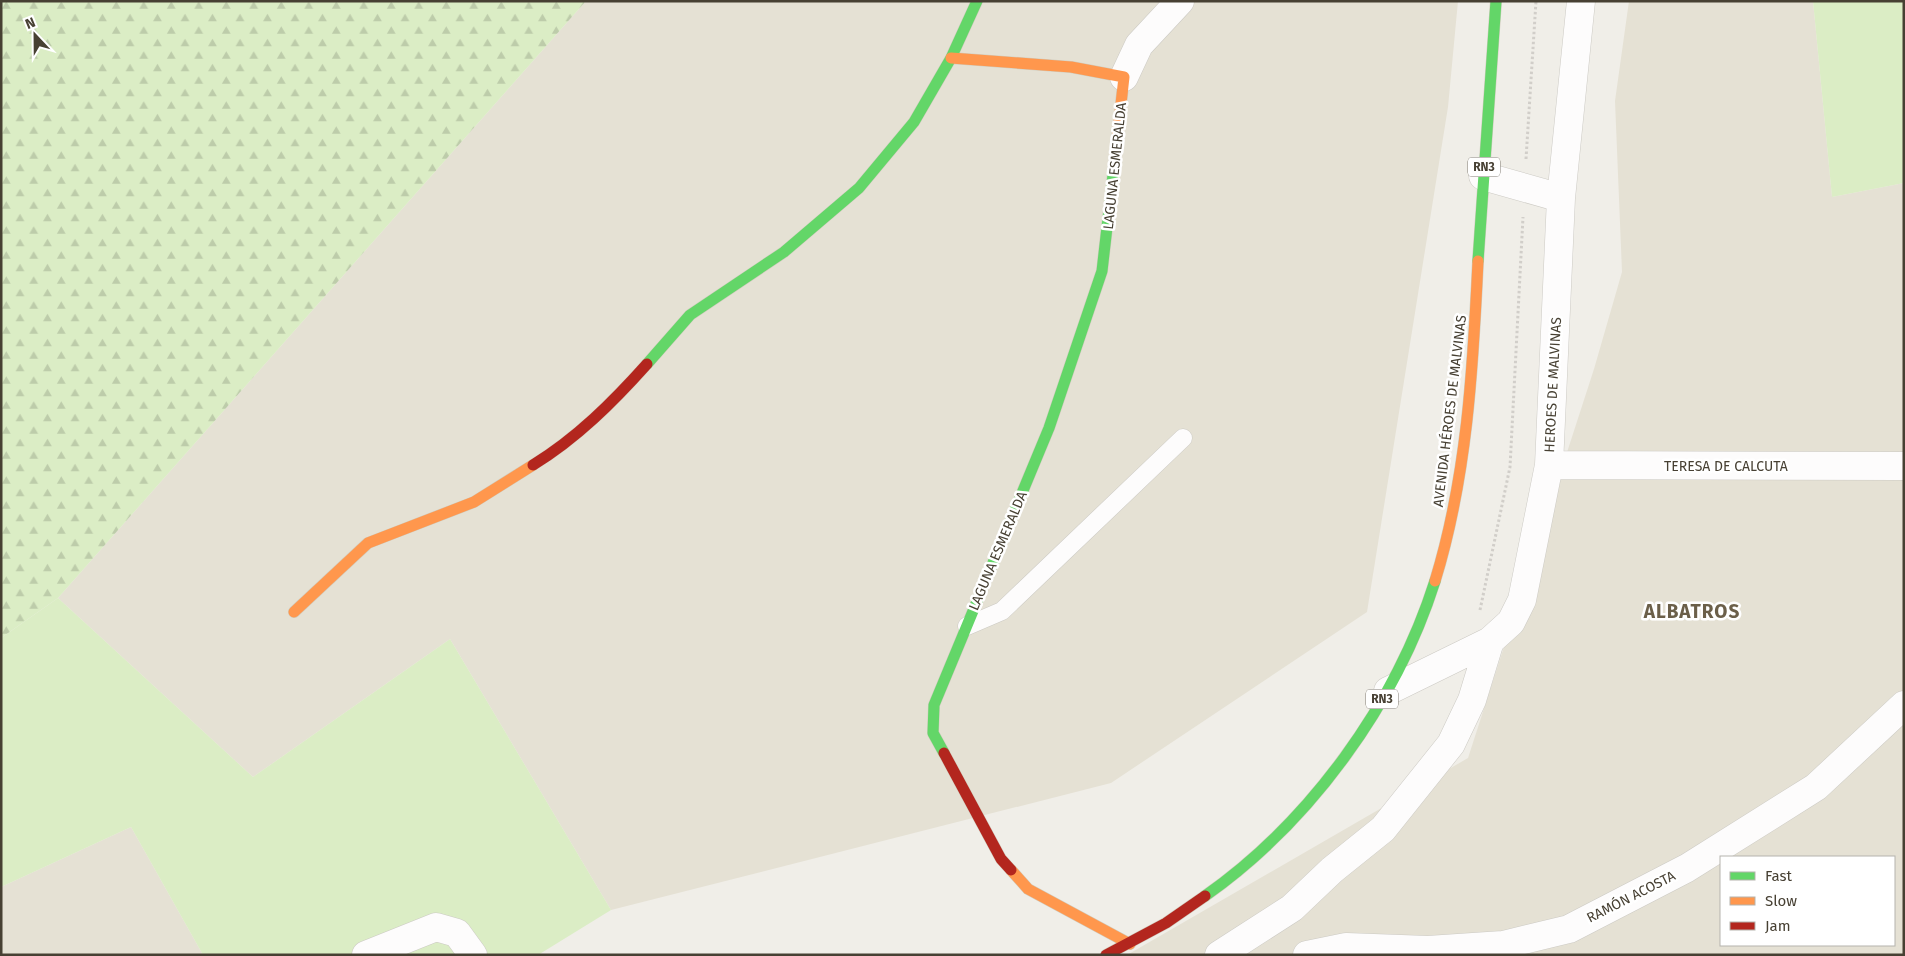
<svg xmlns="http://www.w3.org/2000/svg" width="1905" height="956" viewBox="0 0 1905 956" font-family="'Fira Sans',sans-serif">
<defs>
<pattern id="forest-firs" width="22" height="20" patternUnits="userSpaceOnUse" patternTransform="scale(1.25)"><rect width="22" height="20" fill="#dbedc5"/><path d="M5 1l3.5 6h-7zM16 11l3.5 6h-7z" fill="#bdccaa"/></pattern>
</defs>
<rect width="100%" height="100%" fill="#f0eee8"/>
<!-- residential -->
<path fill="#e5e1d4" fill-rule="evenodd" d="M586,1H1458L1448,107L1367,612L1111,783L611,910L450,639L253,777L58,598Z
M1629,1H1813L1832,197L1904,183V955H1127L1468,758L1594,369L1622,272L1615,101ZM1721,857H1894V945H1721Z
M131,827L203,955H1V887Z"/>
<!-- grass -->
<path fill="#dbedc5" d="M1813,1H1904V183L1832,197Z
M58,598L253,777L450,639L611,910L538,955H203L131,827L1,887V638Z"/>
<!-- forest -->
<path fill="url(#forest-firs)" d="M1,1H586L58,598L1,638Z"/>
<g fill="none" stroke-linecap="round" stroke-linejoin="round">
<defs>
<path id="lane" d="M967,626L1002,611L1183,438"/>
<path id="street" d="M1124,77L1139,45L1180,1
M1483,176L1561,198
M1549,465L1904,466
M1388,691L1490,641L1511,622L1522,600L1549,465L1561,198L1581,1
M366,955L436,927L457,933L473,955
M1219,955L1292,908L1332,870L1383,829L1451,744L1472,700L1490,641
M1307,955L1346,947L1428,950L1503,945L1569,929L1687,868L1816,787L1904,705"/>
<path id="fast" d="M1478,261L1496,1
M647,364L690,315L784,252L859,188L914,122L951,58L977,1
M944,753L933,733L934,705L1049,428L1102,271L1114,166
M1205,896C1310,822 1396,704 1435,581"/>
<path id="slow" d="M951,58L1071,67L1124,77L1114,166
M1435,581C1467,477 1473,369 1478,261
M294,612L368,543L474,502L533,465
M1011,870L1028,889L1130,944"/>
<path id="jam" d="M533,465C577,438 613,402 647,364
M944,753L1001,859L1011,870
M1106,955L1166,923L1205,896"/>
</defs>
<!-- lane casing -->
<use href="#lane" stroke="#cccac4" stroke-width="19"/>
<!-- street casing -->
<use href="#street" stroke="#cccac4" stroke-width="29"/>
<!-- fast casing -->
<use href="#fast" stroke="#d0ccbe" stroke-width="12"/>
<!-- slow casing -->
<use href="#slow" stroke="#d0ccbe" stroke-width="12"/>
<!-- jam casing -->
<use href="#jam" stroke="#d0ccbe" stroke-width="12"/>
<!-- path -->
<path stroke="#d1cec9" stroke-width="3" stroke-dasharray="2.5 2.5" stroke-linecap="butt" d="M1526,159L1536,1
M1480,610L1510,467L1523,217"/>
<!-- lane -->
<use href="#lane" stroke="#fdfcfc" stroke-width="18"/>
<!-- street -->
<use href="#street" stroke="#fdfcfc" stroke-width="28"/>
<!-- fast -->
<use href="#fast" stroke="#63d668" stroke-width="11"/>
<!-- slow -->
<use href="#slow" stroke="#ff974d" stroke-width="11"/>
<!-- jam -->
<use href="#jam" stroke="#b3261e" stroke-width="11"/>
</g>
<g text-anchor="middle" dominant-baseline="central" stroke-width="5" stroke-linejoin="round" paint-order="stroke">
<!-- shield labels -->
<g fill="#fff" stroke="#7e7970" stroke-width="1">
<rect x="1468" y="157.5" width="32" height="19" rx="4"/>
<rect x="1366" y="689.5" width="32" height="19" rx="4"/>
</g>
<g font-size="12" font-weight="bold" fill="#474033">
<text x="1484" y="167">RN3</text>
<text x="1382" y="699">RN3</text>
</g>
<!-- street labels -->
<g font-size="14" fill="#474033" stroke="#fff">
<text transform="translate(1115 166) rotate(-84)">LAGUNA ESMERALDA</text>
<text transform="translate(1553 385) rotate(-87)">HEROES DE MALVINAS</text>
<text transform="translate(1450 411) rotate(-83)">AVENIDA HÉROES DE MALVINAS</text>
<text x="1726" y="466">TERESA DE CALCUTA</text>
<text transform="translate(998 551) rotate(-67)">LAGUNA ESMERALDA</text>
<text transform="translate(1631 897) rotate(-27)">RAMÓN ACOSTA</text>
</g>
<!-- district labels -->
<g font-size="19" font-weight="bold" letter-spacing="1" fill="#6b5f49" stroke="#fff">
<text x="1692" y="611">ALBATROS</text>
</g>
</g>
<!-- border -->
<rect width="1905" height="956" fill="none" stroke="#474033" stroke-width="5"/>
<!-- legend -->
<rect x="1720" y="856" width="175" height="90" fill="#ffffff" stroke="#b5b3ad"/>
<rect x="1730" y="872" width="25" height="8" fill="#63d668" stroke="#b5b3ad"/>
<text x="1765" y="881" font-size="15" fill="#474033">Fast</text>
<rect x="1730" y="897" width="25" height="8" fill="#ff974d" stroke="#b5b3ad"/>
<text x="1765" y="906" font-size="15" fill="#474033">Slow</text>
<rect x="1730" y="922" width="25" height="8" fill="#b3261e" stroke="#b5b3ad"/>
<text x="1765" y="931" font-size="15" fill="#474033">Jam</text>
<!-- north arrow -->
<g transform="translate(35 35) rotate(338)" stroke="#ffffff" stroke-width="4" paint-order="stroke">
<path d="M0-4L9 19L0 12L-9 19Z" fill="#474033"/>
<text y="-8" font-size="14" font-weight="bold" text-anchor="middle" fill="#474033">N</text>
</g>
</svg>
